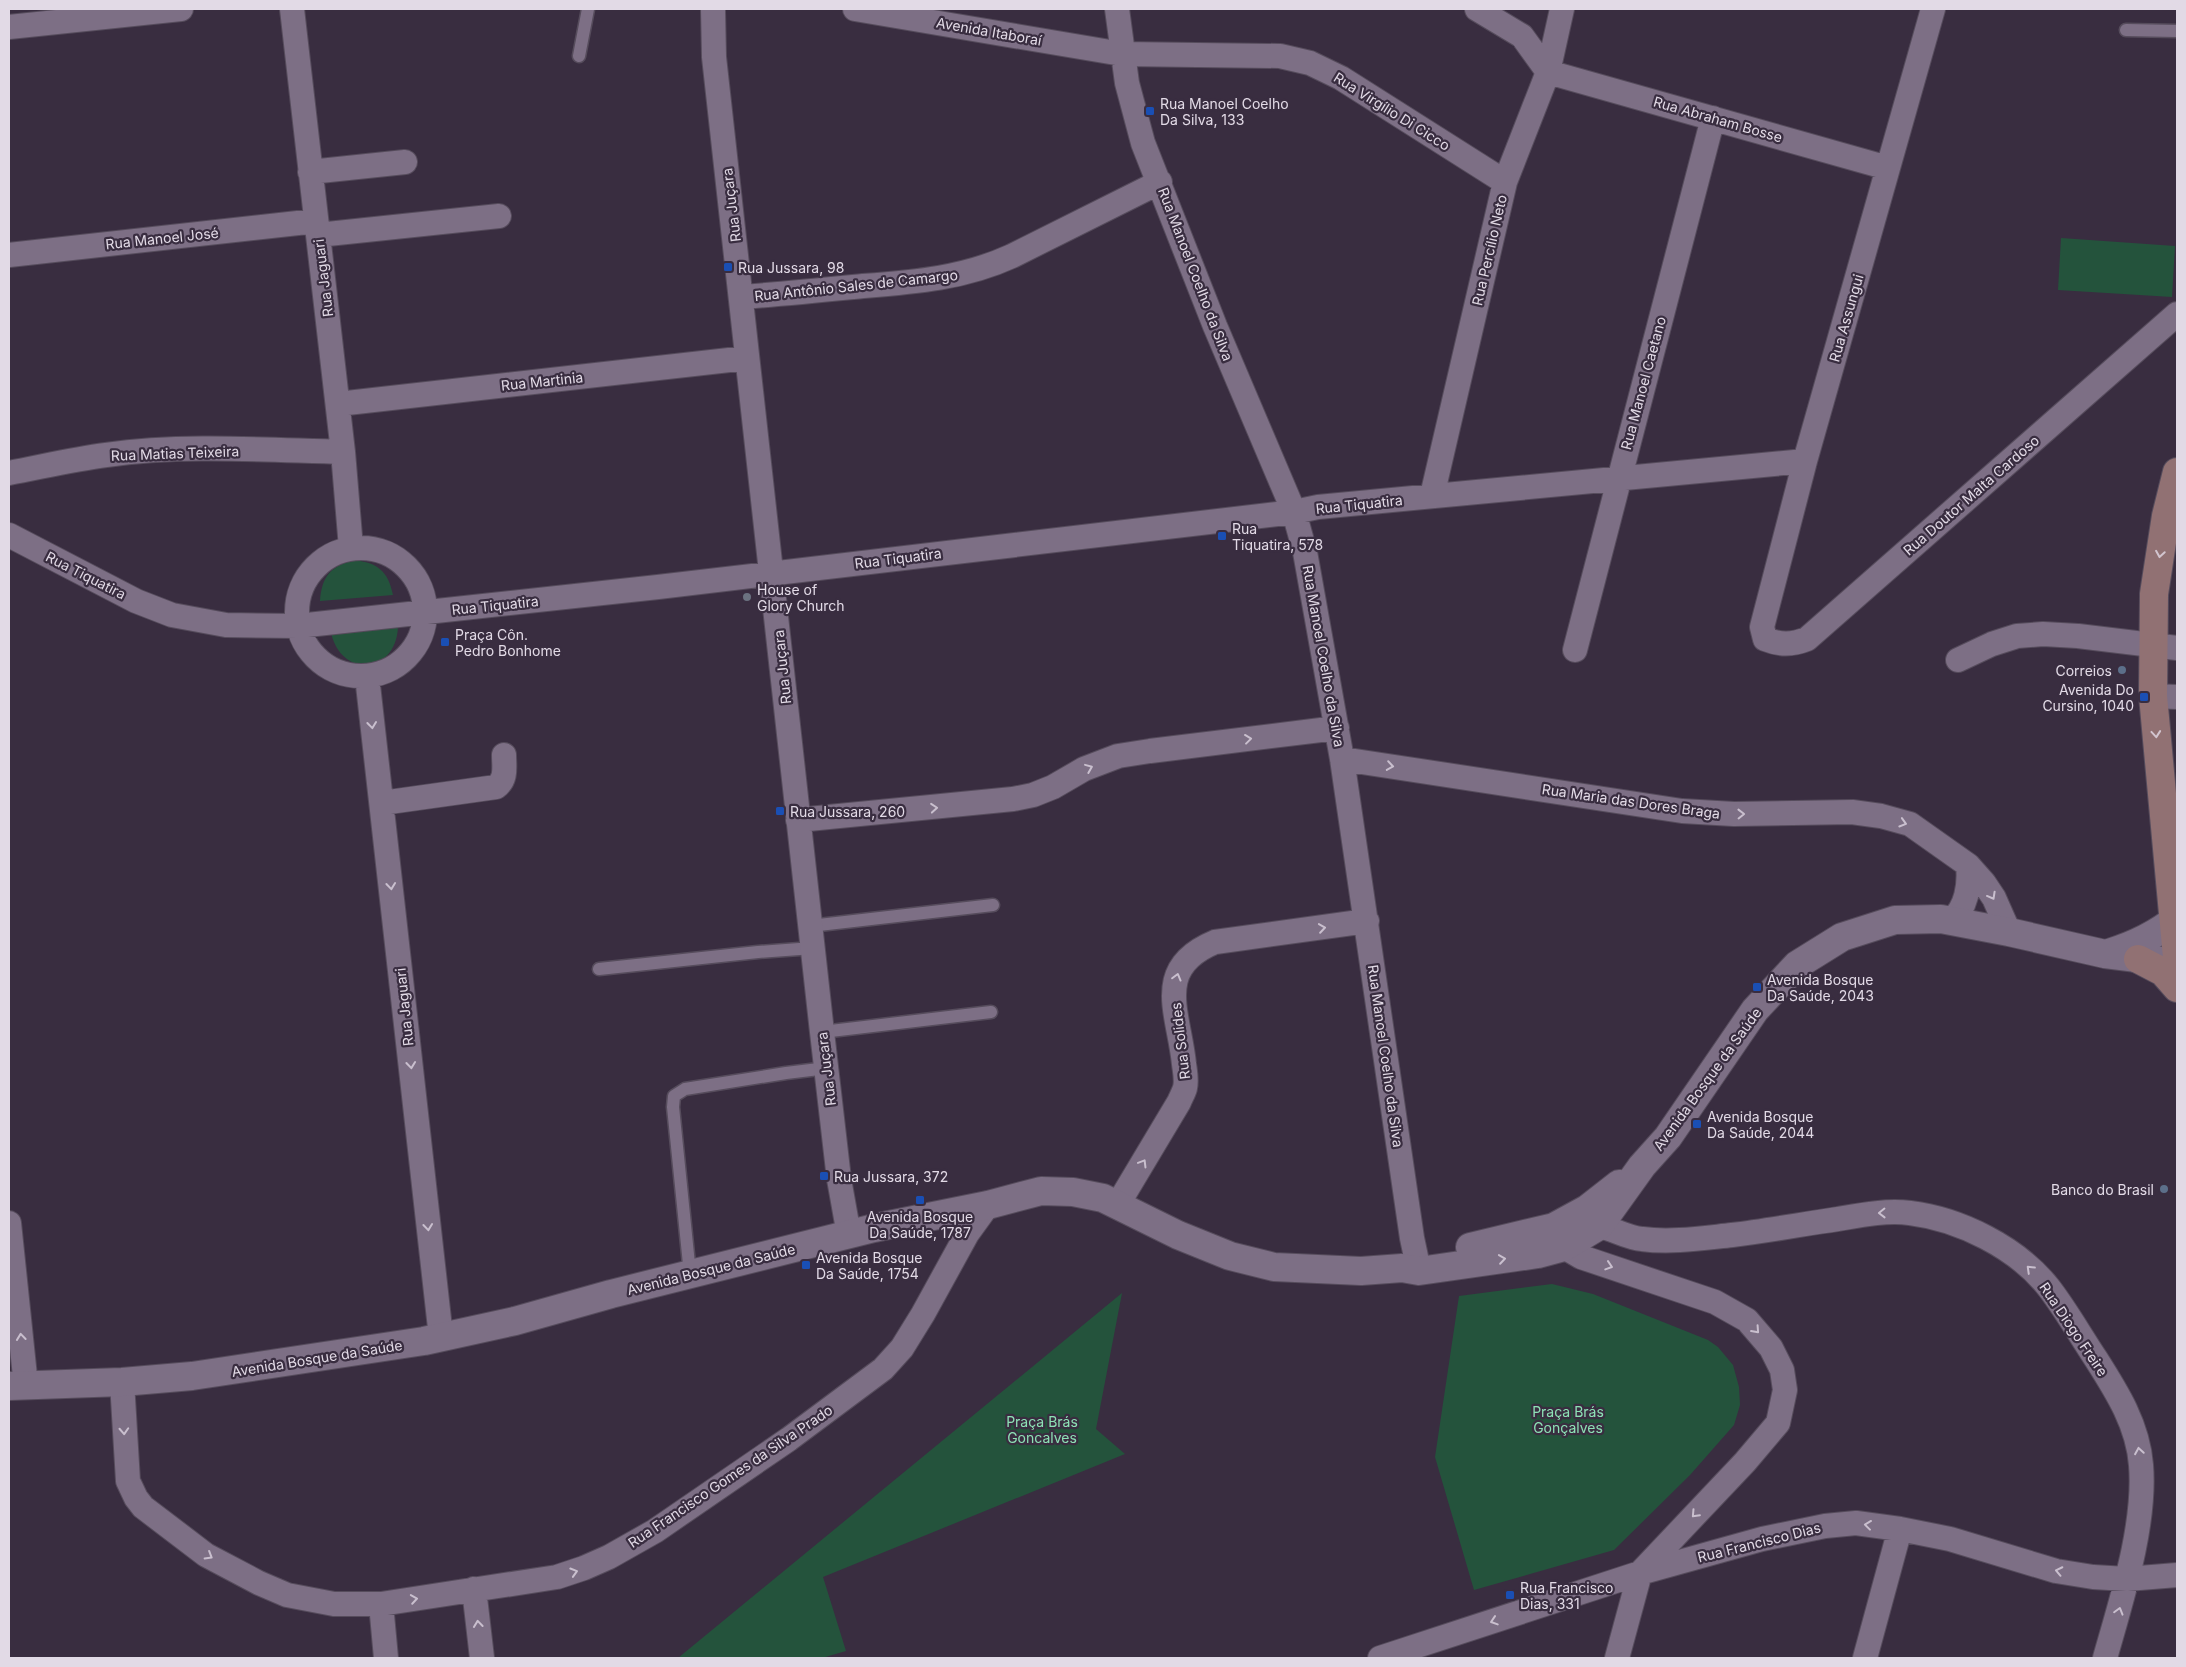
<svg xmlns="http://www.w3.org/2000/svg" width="2186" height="1667" viewBox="0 0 2186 1667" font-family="Inter,sans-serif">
<rect width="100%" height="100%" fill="#392d40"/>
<!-- green -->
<path fill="#24533c" d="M2061,238L2175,246L2172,297L2058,290Z
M354,560C378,563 388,571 393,595L320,601C322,576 330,567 354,560Z
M398,627C396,674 342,679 331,633Z
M1552,1284L1593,1294L1708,1340L1718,1347L1733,1365L1739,1387L1740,1405L1734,1425L1690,1475L1614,1550L1474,1590L1435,1457L1459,1296Z
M1122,1293L1096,1429L1125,1454L823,1577L846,1651L822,1658H678Z"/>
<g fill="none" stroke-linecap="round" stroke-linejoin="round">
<defs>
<path id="service" d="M2126,30L2177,31
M579,56L588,9
M810,926L993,905
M599,969L758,952L813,948
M822,1032L991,1012
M690,1274L673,1107L674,1096L685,1089L786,1073L827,1068"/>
<path id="minor" d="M292,9L343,452L351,548
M713,9L714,57L822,1032L839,1179L849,1235
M855,9L1122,54L1280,56L1310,63L1341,78L1505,182
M1117,9L1127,83L1143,143L1215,326L1294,512L1305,552L1342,759L1412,1238L1419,1271
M1477,9L1522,36L1548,72L1888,168
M1933,9L1805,461L1762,627L1765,639C1780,645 1792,645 1807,639L2177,314
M9,27L181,9
M310,172L405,162
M318,235L499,216
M9,255L316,221
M741,297C782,294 822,290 863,286C916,282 964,278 1012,256L1160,182
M338,404L747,358
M9,473C41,467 74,459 106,455C184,444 265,450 343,452
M1432,496L1505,182L1548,72L1562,9
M9,535L136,601L172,615L226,625L298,626L658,587L1294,512L1318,507L1805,461
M297 612a64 64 0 1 1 128 0a64 64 0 1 1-128 0Z
M1575,650L1713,118
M1958,660L1992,644L2017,636L2043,634L2078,636L2177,648
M367,676L441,1337
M2153,696L2177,697
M1342,759L1682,811L1734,814L1852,812L1881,816L1910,824L1968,865L1984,883L1994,898L2009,932
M382,803L496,787C507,779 504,767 504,755
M798,820L1013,799L1033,795L1053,787L1084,769L1118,756L1150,751L1337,728
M1950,921C1967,909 1970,884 1968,865
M1118,1204L1179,1102C1181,1097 1184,1092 1185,1088C1187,1080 1185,1072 1184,1064C1179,1013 1152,968 1215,942L1367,921
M9,1223L26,1386
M1582,1224C1587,1225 1594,1224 1599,1226C1614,1229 1627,1238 1642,1239C1671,1243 1703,1238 1732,1235C1767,1231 1803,1224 1838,1219C1861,1215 1886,1210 1910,1213C1959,1219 2017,1247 2049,1288C2066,1310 2080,1335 2096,1359C2117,1392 2138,1425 2141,1465C2146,1525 2121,1601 2105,1658
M1557,1233L1564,1247L1581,1257L1715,1302L1747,1320L1771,1348L1782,1370L1785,1390L1778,1423L1745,1462L1640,1573L1617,1658
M122,1382L128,1481L136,1498L143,1507L206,1555L259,1583L287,1595L334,1604H381L557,1577L584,1568L609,1557L655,1531L789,1439L883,1369L902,1348L923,1314L967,1234L988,1205
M474,1589L482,1658
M381,1604L386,1658
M1380,1658L1640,1573L1762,1539L1825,1526L1856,1523L1900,1529L1950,1539L2056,1571L2093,1577L2127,1579L2177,1575
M1865,1658L1900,1529"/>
<path id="tertiary" d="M2109,953C2135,945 2156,935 2177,918
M1470,1247L1554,1227L1587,1209L1619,1184
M9,1386L122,1382L192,1376L424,1341L515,1321L611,1294L874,1228L988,1205L1041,1191L1073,1192L1103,1198L1178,1235L1230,1256L1274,1267L1361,1271L1402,1268L1419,1271L1538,1254L1564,1247L1599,1226L1642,1166L1668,1137L1755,1010L1797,965L1842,937L1895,920L1941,919L2009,932L2105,954L2161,961"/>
<path id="secondary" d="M2177,472L2166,516L2154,594L2153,696L2177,957
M2138,959L2163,972L2177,988"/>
</defs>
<!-- service casing -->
<use href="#service" stroke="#564c5c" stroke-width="15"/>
<!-- minor casing -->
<use href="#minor" stroke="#564c5c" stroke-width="26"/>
<!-- tertiary casing -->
<use href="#tertiary" stroke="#564c5c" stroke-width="30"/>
<!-- secondary casing -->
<use href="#secondary" stroke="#564c5c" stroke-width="30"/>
<!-- service -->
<use href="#service" stroke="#7d6f85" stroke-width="12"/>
<!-- minor -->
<use href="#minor" stroke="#7d6f85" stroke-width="24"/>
<!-- tertiary -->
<use href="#tertiary" stroke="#7d6f85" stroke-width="28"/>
<!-- secondary -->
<use href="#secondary" stroke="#917173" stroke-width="28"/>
</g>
<!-- one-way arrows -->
<defs><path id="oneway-chevron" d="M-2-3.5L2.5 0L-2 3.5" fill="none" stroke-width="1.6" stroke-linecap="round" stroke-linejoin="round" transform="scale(1.25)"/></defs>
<g stroke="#d2c5cf">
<use href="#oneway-chevron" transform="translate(2160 554) rotate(99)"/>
<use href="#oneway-chevron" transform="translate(2156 734) rotate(85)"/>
</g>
<g stroke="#c9bfce">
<use href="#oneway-chevron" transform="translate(372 725) rotate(83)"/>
<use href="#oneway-chevron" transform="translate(1248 739) rotate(-7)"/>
<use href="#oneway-chevron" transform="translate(1390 766) rotate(9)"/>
<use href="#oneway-chevron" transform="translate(1089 768) rotate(-22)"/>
<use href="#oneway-chevron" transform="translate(934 808) rotate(-5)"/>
<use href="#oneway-chevron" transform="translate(1741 814) rotate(-1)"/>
<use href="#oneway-chevron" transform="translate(1903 823) rotate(17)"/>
<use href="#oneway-chevron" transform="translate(391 886) rotate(84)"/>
<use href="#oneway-chevron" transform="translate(1992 896) rotate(61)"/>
<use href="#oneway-chevron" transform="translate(1322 928) rotate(-8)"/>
<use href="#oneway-chevron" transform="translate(1177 977) rotate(-75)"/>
<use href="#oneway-chevron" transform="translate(411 1065) rotate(84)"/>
<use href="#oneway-chevron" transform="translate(1143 1163) rotate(-59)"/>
<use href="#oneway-chevron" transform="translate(1882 1213) rotate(179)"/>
<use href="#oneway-chevron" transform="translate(428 1227) rotate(84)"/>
<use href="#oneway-chevron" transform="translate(1502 1259) rotate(-8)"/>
<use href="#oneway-chevron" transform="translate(1609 1266) rotate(18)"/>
<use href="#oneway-chevron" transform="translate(2030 1269) rotate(-136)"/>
<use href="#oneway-chevron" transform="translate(1756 1330) rotate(48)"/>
<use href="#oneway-chevron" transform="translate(21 1337) rotate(-96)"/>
<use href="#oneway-chevron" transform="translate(124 1431) rotate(87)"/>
<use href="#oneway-chevron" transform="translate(2139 1451) rotate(-99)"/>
<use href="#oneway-chevron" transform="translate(1695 1514) rotate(133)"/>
<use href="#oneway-chevron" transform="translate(1868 1525) rotate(-173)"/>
<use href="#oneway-chevron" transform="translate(209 1556) rotate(31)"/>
<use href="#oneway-chevron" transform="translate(2059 1571) rotate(-168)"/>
<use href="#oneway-chevron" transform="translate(574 1572) rotate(-17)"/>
<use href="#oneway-chevron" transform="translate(414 1599) rotate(-9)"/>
<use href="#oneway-chevron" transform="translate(2119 1611) rotate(-74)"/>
<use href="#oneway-chevron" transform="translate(1494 1621) rotate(162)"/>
<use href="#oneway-chevron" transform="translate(478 1624) rotate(-96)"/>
</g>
<!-- markers -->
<g fill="#1a4fb4" stroke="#392d40" stroke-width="2">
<rect x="1145" y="106" width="10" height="10" rx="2.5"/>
<rect x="723" y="262" width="10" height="10" rx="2.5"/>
<rect x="1217" y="531" width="10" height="10" rx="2.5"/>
<rect x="440" y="637" width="10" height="10" rx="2.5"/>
<rect x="2139" y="692" width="10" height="10" rx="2.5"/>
<rect x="775" y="806" width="10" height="10" rx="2.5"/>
<rect x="1752" y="982" width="10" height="10" rx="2.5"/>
<rect x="1692" y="1119" width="10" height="10" rx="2.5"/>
<rect x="819" y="1171" width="10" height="10" rx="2.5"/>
<rect x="915" y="1195" width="10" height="10" rx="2.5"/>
<rect x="801" y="1260" width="10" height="10" rx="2.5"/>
<rect x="1505" y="1590" width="10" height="10" rx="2.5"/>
</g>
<circle fill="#6b7280" stroke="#392d40" stroke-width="2" cx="747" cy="597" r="5"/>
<g fill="#5c6f8a" stroke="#392d40" stroke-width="2">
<circle cx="2122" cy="670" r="5"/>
<circle cx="2164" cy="1189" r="5"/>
</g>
<g text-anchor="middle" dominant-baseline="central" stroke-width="4.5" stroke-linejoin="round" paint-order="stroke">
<!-- street labels -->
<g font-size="14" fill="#e2dae6" stroke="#392d40">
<text transform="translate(989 31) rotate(10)">Avenida Itaboraí</text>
<text transform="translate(1392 111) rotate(32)">Rua Virgílio Di Cicco</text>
<text transform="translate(1718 119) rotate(16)">Rua Abraham Bosse</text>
<text transform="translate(731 205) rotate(-97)">Rua Juçara</text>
<text transform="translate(162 238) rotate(-6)">Rua Manoel José</text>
<text transform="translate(1489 250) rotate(-77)">Rua Percílio Neto</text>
<text transform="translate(1196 274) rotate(69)">Rua Manoel Coelho da Silva</text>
<text transform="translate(323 278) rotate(-97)">Rua Jaguari</text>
<text transform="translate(856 285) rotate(-6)">Rua Antônio Sales de Camargo</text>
<text transform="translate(1846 318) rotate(-74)">Rua Assungui</text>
<text transform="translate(542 381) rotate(-6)">Rua Martinia</text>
<text transform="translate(1643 383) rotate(-75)">Rua Manoel Caetano</text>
<text transform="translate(175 453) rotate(-2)">Rua Matias Teixeira</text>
<text transform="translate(1971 495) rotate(-41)">Rua Doutor Malta Cardoso</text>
<text transform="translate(1359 504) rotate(-6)">Rua Tiquatira</text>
<text transform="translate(898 558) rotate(-7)">Rua Tiquatira</text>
<text transform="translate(86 575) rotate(27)">Rua Tiquatira</text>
<text transform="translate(495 605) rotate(-6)">Rua Tiquatira</text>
<text transform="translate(1324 656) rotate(80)">Rua Manoel Coelho da Silva</text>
<text transform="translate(782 667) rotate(-96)">Rua Juçara</text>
<text transform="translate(1631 801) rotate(8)">Rua Maria das Dores Braga</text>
<text transform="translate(404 1007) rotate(-96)">Rua Jaguari</text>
<text transform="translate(1180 1041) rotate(-97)">Rua Solides</text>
<text transform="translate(1386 1056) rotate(82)">Rua Manoel Coelho da Silva</text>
<text transform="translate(826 1069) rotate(-97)">Rua Juçara</text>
<text transform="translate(1707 1079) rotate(-54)">Avenida Bosque da Saúde</text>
<text transform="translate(711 1269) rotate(-14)">Avenida Bosque da Saúde</text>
<text transform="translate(2074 1329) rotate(56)">Rua Diogo Freire</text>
<text transform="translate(317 1358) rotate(-9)">Avenida Bosque da Saúde</text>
<text transform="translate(730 1476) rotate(-34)">Rua Francisco Gomes da Silva Prado</text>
<text transform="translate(1759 1542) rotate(-14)">Rua Francisco Dias</text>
</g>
<!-- poi labels -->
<g font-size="14" fill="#e2dae6" stroke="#392d40" text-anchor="start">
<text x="1160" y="103">Rua Manoel Coelho<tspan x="1160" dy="16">Da Silva, 133</tspan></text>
<text x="738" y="267">Rua Jussara, 98</text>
<text x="1232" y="528">Rua<tspan x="1232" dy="16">Tiquatira, 578</tspan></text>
<text x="757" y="589">House of<tspan x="757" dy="16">Glory Church</tspan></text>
<text x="455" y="634">Praça Côn.<tspan x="455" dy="16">Pedro Bonhome</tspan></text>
<text x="2112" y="670" text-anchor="end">Correios</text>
<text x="2134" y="689" text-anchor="end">Avenida Do<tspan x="2134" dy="16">Cursino, 1040</tspan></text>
<text x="790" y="811">Rua Jussara, 260</text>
<text x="1767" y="979">Avenida Bosque<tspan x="1767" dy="16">Da Saúde, 2043</tspan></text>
<text x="1707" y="1116">Avenida Bosque<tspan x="1707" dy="16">Da Saúde, 2044</tspan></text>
<text x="834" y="1176">Rua Jussara, 372</text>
<text x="2154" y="1189" text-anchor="end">Banco do Brasil</text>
<text x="920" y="1216" text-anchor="middle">Avenida Bosque<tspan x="920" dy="16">Da Saúde, 1787</tspan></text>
<text x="816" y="1257">Avenida Bosque<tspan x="816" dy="16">Da Saúde, 1754</tspan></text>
<text x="1520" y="1587">Rua Francisco<tspan x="1520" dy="16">Dias, 331</tspan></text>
</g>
<!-- park labels -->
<g font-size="14" fill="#8de1b5" stroke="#392d40">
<text x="1568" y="1411">Praça Brás<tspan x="1568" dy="16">Gonçalves</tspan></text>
<text x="1042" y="1421">Praça Brás<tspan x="1042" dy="16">Goncalves</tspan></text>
</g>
</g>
<!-- border -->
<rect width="2186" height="1667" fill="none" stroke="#e2dae6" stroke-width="20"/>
</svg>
